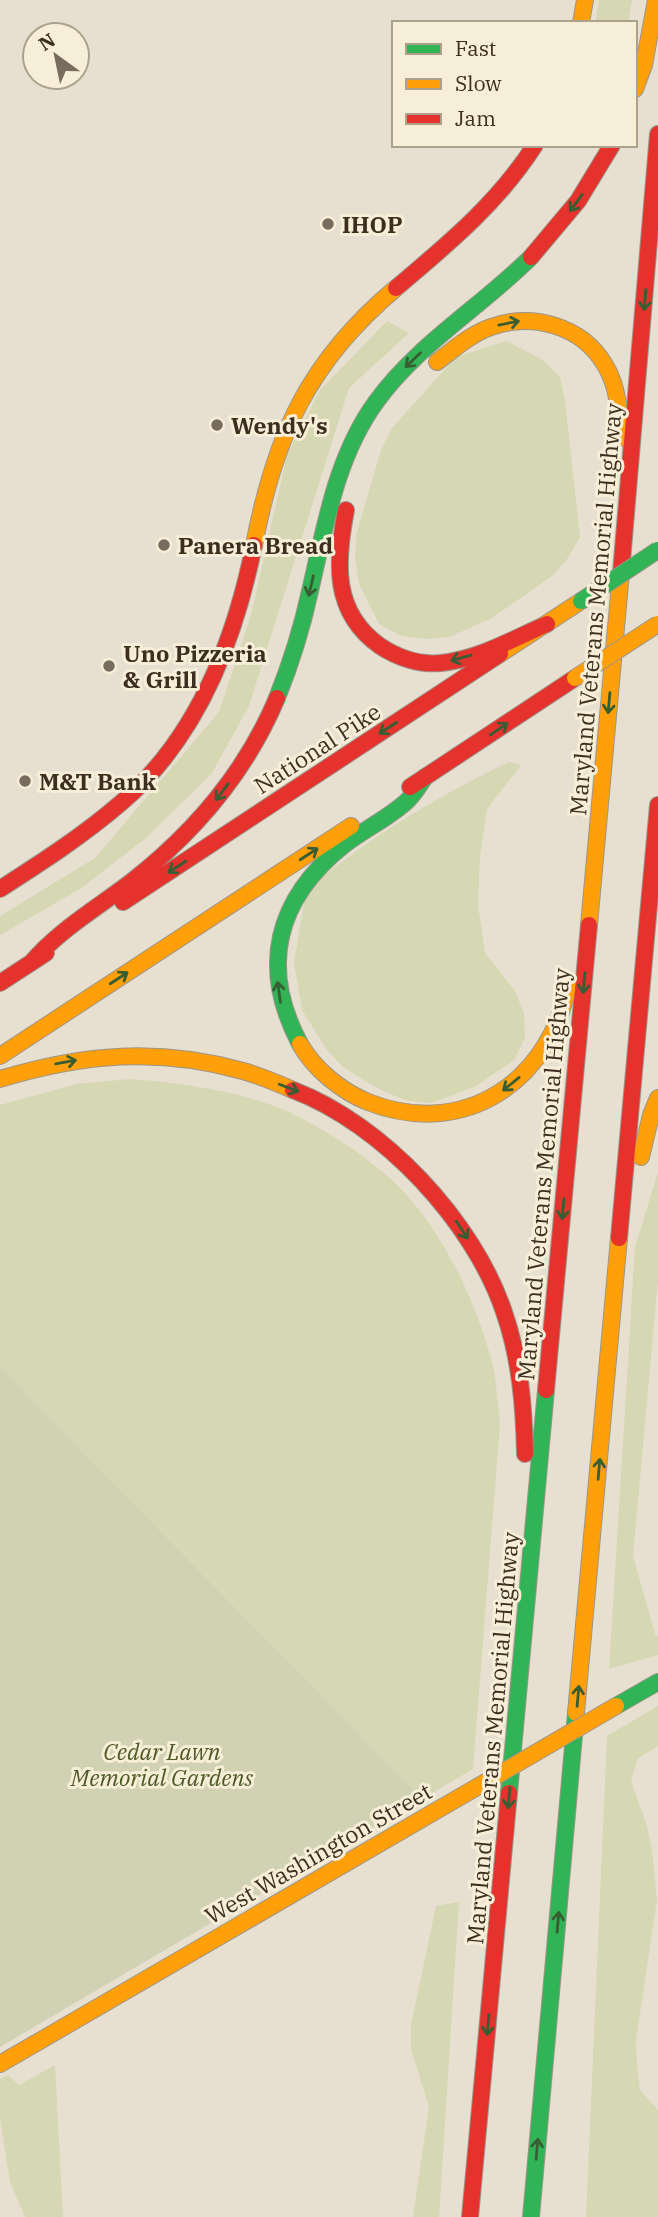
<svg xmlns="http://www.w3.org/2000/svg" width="658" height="2217" viewBox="0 0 658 2217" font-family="'IBM Plex Serif',serif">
<rect width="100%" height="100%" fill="#e7e0d1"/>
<!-- green -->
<path fill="#d6d7b3" d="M599,0H632L628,23H595Z
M387,321L409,333L349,388L249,706L212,773L146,838L80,889L0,935V916L95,858L219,712L251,615L287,455L320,390Z
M506,341L543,360L560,377L565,401L580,537L568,558L552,576L492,618L449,637L425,639L401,636L380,625L369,605L359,583L355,559L356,535L381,450L392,428L456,357Z
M509,762L521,765L487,809L480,857L478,905L485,953L515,991L524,1013L525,1038L514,1060L476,1086L432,1103L408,1101L385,1092L365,1081L343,1067L327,1050L302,1010L294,963L306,890C367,839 437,796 509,762Z
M130,1079C182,1083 243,1091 291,1113C324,1129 357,1150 385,1174C438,1218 479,1305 494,1371C497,1388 498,1407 500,1424L473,1769L422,1799L0,1367V1105L77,1084Z
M658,1172V1280L633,1556L656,1637L658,1636V1655L609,1669L635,1247Z
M658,1706V1746L638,1758L631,1781L647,1826L652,1850L657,1900L636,2040L637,2065L640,2090L658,2110V2217H586L607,1736Z
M459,1902L439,2217H413L429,2107L411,2049V2025L436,1906Z
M55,2065L63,2217H25L10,2182L0,2119V2079L8,2075L19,2085Z"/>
<!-- cemetery -->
<path fill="#d1d1b3" d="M0,1367L422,1799L0,2047Z"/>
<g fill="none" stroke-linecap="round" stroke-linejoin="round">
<defs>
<path id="fast" d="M277,698C291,663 302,628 310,591C325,527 336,457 376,402C418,344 481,307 531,257
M300,1044C259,967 276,899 344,845C363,830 394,815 409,799C416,792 420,784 425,777
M616,1706L658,1682
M509,1793L546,1390
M531,2217L576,1713"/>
<path id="slow" d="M581,23L585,0
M635,89L644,65L656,0
M437,362C454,349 471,334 491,327C533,312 582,326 605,365C618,386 620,413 620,438
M254,545C275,435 309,361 396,288
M500,654L581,601
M589,925L621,573
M300,1044C314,1069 341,1091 368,1102C465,1140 551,1081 569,982
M0,1056L351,826
M0,1079C83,1054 158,1047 243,1071C260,1076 277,1083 293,1090
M641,1157L651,1115L658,1098
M576,1713L619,1238
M0,2064L477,1787"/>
<path id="jam" d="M531,257L578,201L612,145
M396,288C448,244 498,203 535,145
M346,510C336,562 332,612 380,646C398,658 420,665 441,663C479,659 513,639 547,624
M621,573L658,134
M410,787L575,678
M0,889C42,862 84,835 122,802C198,737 235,640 254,545
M123,902L500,654
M31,963C59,930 97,908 131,882C195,832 246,772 277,698
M0,983L46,953
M293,1090C383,1124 474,1222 504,1312C520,1358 524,1406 525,1454
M619,1238L658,805
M546,1390L589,925
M470,2217L509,1793"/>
</defs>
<!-- fast casing -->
<use href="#fast" stroke="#9c958a" stroke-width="18"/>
<!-- slow casing -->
<use href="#slow" stroke="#9c958a" stroke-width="18"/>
<!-- jam casing -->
<use href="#jam" stroke="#9c958a" stroke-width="18"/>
<!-- fast -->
<use href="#fast" stroke="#30b455" stroke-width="16"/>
<!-- slow -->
<use href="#slow" stroke="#ff9f0a" stroke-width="16"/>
<!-- jam -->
<use href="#jam" stroke="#e5322d" stroke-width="16"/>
<defs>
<path id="fast-bridge" d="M581,601L658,550"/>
<path id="slow-bridge" d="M575,678L658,624
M477,1787L616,1706"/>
</defs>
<!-- fast-bridge casing -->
<use href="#fast-bridge" stroke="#9c958a" stroke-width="18" stroke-linecap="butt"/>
<!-- slow-bridge casing -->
<use href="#slow-bridge" stroke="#9c958a" stroke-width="18" stroke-linecap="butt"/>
<!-- fast-bridge -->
<use href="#fast-bridge" stroke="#30b455" stroke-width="16"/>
<!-- slow-bridge -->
<use href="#slow-bridge" stroke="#ff9f0a" stroke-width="16"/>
</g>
<!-- one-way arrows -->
<defs><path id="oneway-shaft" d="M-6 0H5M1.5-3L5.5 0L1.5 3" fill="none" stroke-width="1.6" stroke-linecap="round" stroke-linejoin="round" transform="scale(1.75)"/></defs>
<g stroke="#385d33">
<use href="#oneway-shaft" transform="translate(576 203) rotate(126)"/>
<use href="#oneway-shaft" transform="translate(645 300) rotate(95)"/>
<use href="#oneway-shaft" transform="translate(509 323) rotate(-11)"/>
<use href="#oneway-shaft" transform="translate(413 360) rotate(136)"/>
<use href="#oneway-shaft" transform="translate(311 586) rotate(103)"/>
<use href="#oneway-shaft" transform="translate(461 658) rotate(164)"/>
<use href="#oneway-shaft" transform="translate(609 703) rotate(95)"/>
<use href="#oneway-shaft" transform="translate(388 728) rotate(147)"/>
<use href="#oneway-shaft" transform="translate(499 729) rotate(-34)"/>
<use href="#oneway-shaft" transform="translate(222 792) rotate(127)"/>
<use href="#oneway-shaft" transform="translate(309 854) rotate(-33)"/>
<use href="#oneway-shaft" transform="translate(177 867) rotate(147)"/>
<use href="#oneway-shaft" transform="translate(119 978) rotate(-33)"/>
<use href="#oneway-shaft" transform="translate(584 983) rotate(95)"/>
<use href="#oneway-shaft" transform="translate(279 992) rotate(-98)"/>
<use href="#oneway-shaft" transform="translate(66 1062) rotate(-10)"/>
<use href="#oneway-shaft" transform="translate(511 1084) rotate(141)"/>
<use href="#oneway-shaft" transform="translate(289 1088) rotate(21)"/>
<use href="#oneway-shaft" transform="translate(563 1209) rotate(95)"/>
<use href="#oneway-shaft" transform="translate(462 1230) rotate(57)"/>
<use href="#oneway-shaft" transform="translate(599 1469) rotate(-85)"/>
<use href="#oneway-shaft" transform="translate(578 1696) rotate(-85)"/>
<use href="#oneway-shaft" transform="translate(509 1798) rotate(95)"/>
<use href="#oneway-shaft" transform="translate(558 1922) rotate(-85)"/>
<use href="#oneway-shaft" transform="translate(488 2025) rotate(95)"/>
<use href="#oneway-shaft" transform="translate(537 2149) rotate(-85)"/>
</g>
<!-- markers -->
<g fill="#786c5e" stroke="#f7eed8" stroke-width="2.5">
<circle cx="328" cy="224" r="7"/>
<circle cx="217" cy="425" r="7"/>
<circle cx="164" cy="545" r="7"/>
<circle cx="109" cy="666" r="7"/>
<circle cx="25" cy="781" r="7"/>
</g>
<g text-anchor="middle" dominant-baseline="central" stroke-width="6" stroke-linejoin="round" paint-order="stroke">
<!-- poi labels -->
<g font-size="23" font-weight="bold" fill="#3d2e20" stroke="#f7eed8" text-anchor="start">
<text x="342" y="224">IHOP</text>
<text x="231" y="425">Wendy's</text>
<text x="178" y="545">Panera Bread</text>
<text x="123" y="653">Uno Pizzeria<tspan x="123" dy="26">&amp; Grill</tspan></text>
<text x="39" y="781">M&amp;T Bank</text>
</g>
<!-- street labels -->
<g font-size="23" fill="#3d2e20" stroke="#f7eed8">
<text transform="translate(595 609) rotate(-85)">Maryland Veterans Memorial Highway</text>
<text transform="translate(317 748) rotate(-33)">National Pike</text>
<text transform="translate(543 1174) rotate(-85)">Maryland Veterans Memorial Highway</text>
<text transform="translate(492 1738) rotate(-85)">Maryland Veterans Memorial Highway</text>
<text transform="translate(318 1853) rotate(-30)">West Washington Street</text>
</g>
<!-- park labels -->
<g font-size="23" font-style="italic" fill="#4d5a26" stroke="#f7eed8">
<text x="162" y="1751">Cedar Lawn<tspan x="162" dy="26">Memorial Gardens</tspan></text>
</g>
</g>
<!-- legend -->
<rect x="392" y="21" width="245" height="126" fill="#f7eed8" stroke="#ada18e" stroke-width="2"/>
<rect x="406" y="44" width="35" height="10" fill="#30b455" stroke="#ada18e" stroke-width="2"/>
<text x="455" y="56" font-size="21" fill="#3d2e20">Fast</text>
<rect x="406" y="79" width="35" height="10" fill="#ff9f0a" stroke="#ada18e" stroke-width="2"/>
<text x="455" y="91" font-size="21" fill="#3d2e20">Slow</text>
<rect x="406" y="114" width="35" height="10" fill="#e5322d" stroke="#ada18e" stroke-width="2"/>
<text x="455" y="126" font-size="21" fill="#3d2e20">Jam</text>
<!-- north arrow -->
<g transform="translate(56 56) rotate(327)"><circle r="33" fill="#f7eed8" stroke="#ada18e" stroke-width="2"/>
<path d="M0-5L12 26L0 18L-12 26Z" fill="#786c5e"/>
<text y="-10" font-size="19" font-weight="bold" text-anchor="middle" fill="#3d2e20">N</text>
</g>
</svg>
